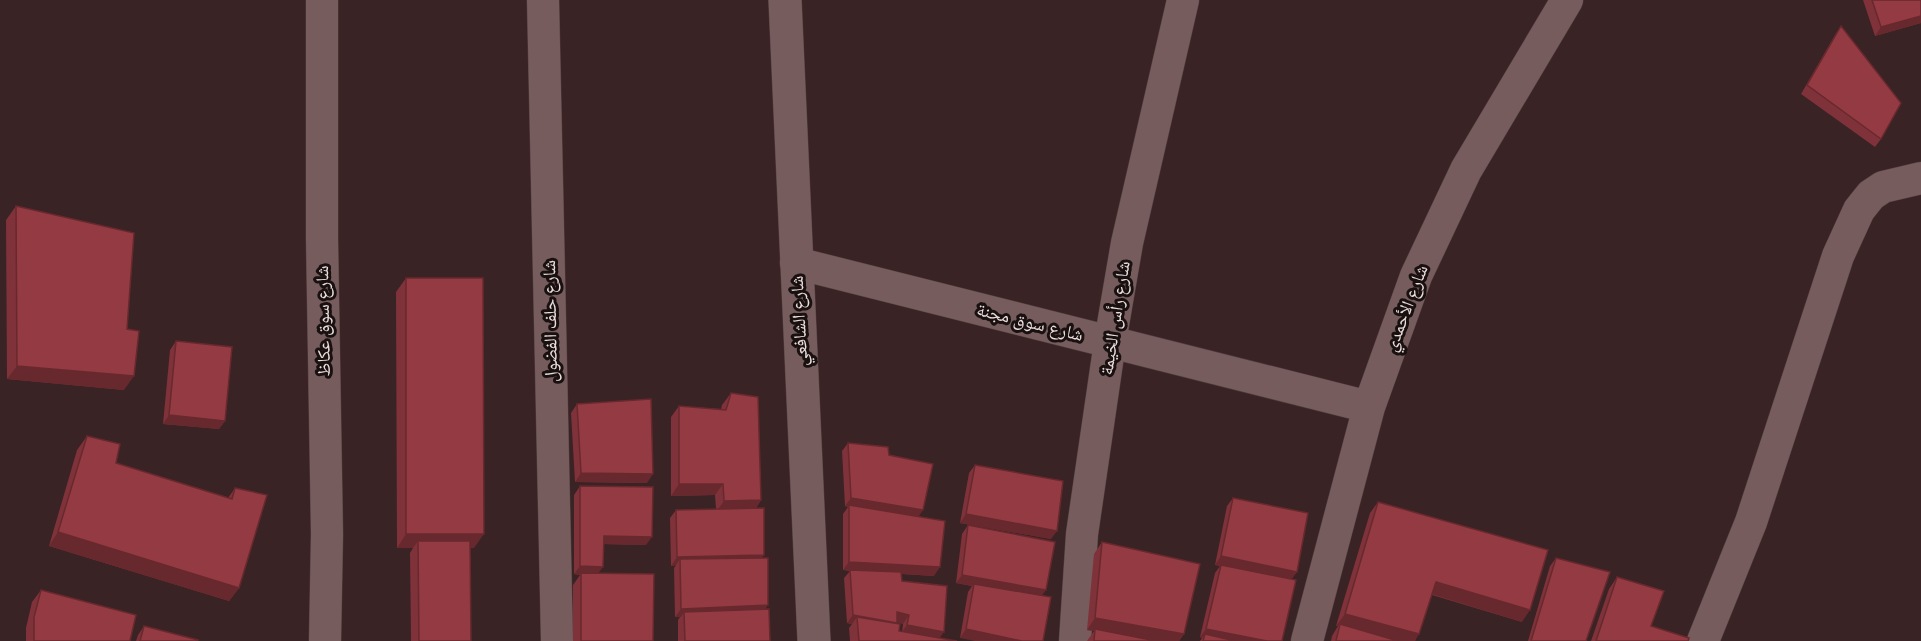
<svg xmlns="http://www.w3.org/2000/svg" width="1921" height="641" viewBox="0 0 1921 641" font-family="'Nunito Sans','Noto Naskh Arabic',sans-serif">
<rect width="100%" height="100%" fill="#392324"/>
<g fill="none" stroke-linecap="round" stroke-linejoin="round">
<defs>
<path id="street" d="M322,0V238L327,534L325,641
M543,0L557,641
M796,263L1369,407
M1075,641L1082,534L1110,342L1127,243L1183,0
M1307,641L1369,407L1416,276L1466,170L1567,0
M1703,641L1751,522L1838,256L1859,210L1871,195L1883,187L1921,178"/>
<path id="secondary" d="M785,0L814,641"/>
</defs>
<!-- street casing -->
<use href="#street" stroke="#503e3f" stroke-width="33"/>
<!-- secondary casing -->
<use href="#secondary" stroke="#503e3f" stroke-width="34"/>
<!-- street -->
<use href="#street" stroke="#765c5d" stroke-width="32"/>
<!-- secondary -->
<use href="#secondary" stroke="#765c5d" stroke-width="33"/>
</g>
<!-- wall -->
<path fill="#7f3239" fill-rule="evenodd" d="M1863,0H1921V23L1875,36Z
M1841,26L1881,139L1875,147L1801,94L1835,35Z
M16,206L124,390L7,379L6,220Z
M406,278L474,548H470L471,641H411L410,553L413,548H397L396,292Z
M176,341L225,421L219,429L163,424L170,350Z
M731,393L761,500L756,508L762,558L766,609L770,641H678V620L680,617H675L674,568L676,565L671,566L670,518L676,510L716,509L715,495L671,496V417L679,406L721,409L722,405Z
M577,404L647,483L575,482L571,413Z
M87,436L116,463L228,498L235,488L239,588L229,601L49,546L77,450Z
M848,443L889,455L919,517L934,576L901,574L902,581L940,638L957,641H850L849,628L852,624L847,623L844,578L850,571L843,570V514L848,507L845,506L842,451ZM897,622L903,624L902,632L899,631Z
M975,465L1051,539L960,523L969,473Z
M580,486L646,545L604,544L598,573L653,641H573V585L580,575L574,574V495Z
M1233,498L1297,572L1291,579L1282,641H1200L1202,638L1200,637L1215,573L1220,566L1215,565L1227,506Z
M1378,502L1522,622L1432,595L1415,641H1331L1332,636L1338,626H1336L1370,513Z
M968,525L1046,590L960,638L968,592L972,586L956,583L962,534Z
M1102,542L1184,634L1179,641H1087L1094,631L1087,630L1094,554Z
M1556,558L1586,641H1528L1550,566Z
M1617,577L1651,626L1688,641H1591L1609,589Z
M41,590L130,641H26V628L32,602Z
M144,626L197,641H136L138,635Z"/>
<!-- shaded-wall -->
<path fill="#68292e" d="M1921,16V23L1875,36L1881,27Z
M17,366L134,376L124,390L7,379Z
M169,415L225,421L219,429L163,424Z
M581,473L653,474L647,483L575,482Z
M679,484H723L715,495L671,496Z
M851,498L923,510L917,519L849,505L848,507L845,506Z
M761,500L753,512H716L724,501Z
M966,514L1057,531L1051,539L960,523Z
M58,532L239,588L229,601L49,546Z
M406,534H484L474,548H418V541L413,548H397Z
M604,536L652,537L646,545L598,544Z
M764,555L758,563L680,559L676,565L671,566L677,557Z
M1221,556L1297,572L1291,580L1215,565Z
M849,562L940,567L934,576L843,570Z
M580,566L603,567L597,575L581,573L580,575L574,574Z
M962,575L1046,590L1040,598L974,584L972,586L956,583Z
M1436,582L1530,610L1522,622L1428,593Z
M768,605L762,614L684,612L681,617H675L681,609Z
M897,612L909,615L903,624L891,620Z
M1345,614L1419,634L1415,641H1393L1340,624L1338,626H1336Z
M853,615L897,623L857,617L852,624L847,623Z
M1095,618L1184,634L1179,641H1152L1095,629L1094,631L1087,630Z
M907,625L944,632L938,640L901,633Z
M966,629L1022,641H975L960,638Z
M1206,629L1267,641H1219L1205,634L1202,638L1200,637Z"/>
<!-- building -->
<path fill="#943a42" stroke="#68292e" stroke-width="1.5" d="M1872,0H1921V16L1881,27Z
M1841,26L1901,103L1881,139L1807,85Z
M16,206L134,233L127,329L139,331L134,376L17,366Z
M406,278H483L484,534H406Z
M176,341L232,347L225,421L169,415Z
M731,393L758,397L761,500L724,501L723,484H679V406L726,410Z
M651,399L653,474L581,473L577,404Z
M87,436L120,444L116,463L232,499L235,488L267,495L239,588L58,532Z
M848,443L888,447L889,455L933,464L923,510L851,498Z
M975,465L1063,481L1057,531L966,514Z
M580,486L653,487L652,537L604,536L603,567L580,566Z
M1233,498L1308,513L1297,572L1221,556Z
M1378,502L1548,550L1530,610L1436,582L1419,634L1345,614Z
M849,505L945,521L940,567L849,562Z
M764,508V555L677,557L676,510Z
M968,525L1055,542L1046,590L962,575Z
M418,541H470L471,641H419Z
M1102,542L1200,564L1184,634L1095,618Z
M768,558V605L681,609L680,559Z
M1556,558L1610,572L1586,641H1531Z
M1221,565L1296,580L1282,641H1267L1206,629Z
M850,570L901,572L902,581L947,586L944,632L907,625L909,615L897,612V623L853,615Z
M581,573L654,574L653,641H581Z
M1617,577L1664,591L1651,626L1689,638L1688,641H1596Z
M974,584L1051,597L1043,641H1022L966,629Z
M41,590L136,615L130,641H34V617Z
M769,609L770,641H685L684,612Z
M857,617L900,624L899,631L957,641H859Z
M1340,624L1398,641H1336Z
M144,626L198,640L197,641H140Z
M1095,629L1156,641H1094Z
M1205,634L1235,641H1203Z"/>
<g text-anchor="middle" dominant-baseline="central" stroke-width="6" stroke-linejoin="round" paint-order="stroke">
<!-- street labels -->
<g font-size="18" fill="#eddddd" stroke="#191010">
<text transform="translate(1406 308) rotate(-69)">شارع الأحمدي</text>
<text transform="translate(1115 318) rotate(-81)">شارع رأس الخيمة</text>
<text transform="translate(323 321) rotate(-91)">شارع سوق عكاظ</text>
<text transform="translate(550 321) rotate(-91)">شارع حلف الفضول</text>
<text transform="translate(799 321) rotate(-93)">شارع الشافعي</text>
<text transform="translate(1030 322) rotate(14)">شارع سوق مجنة</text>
</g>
</g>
</svg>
